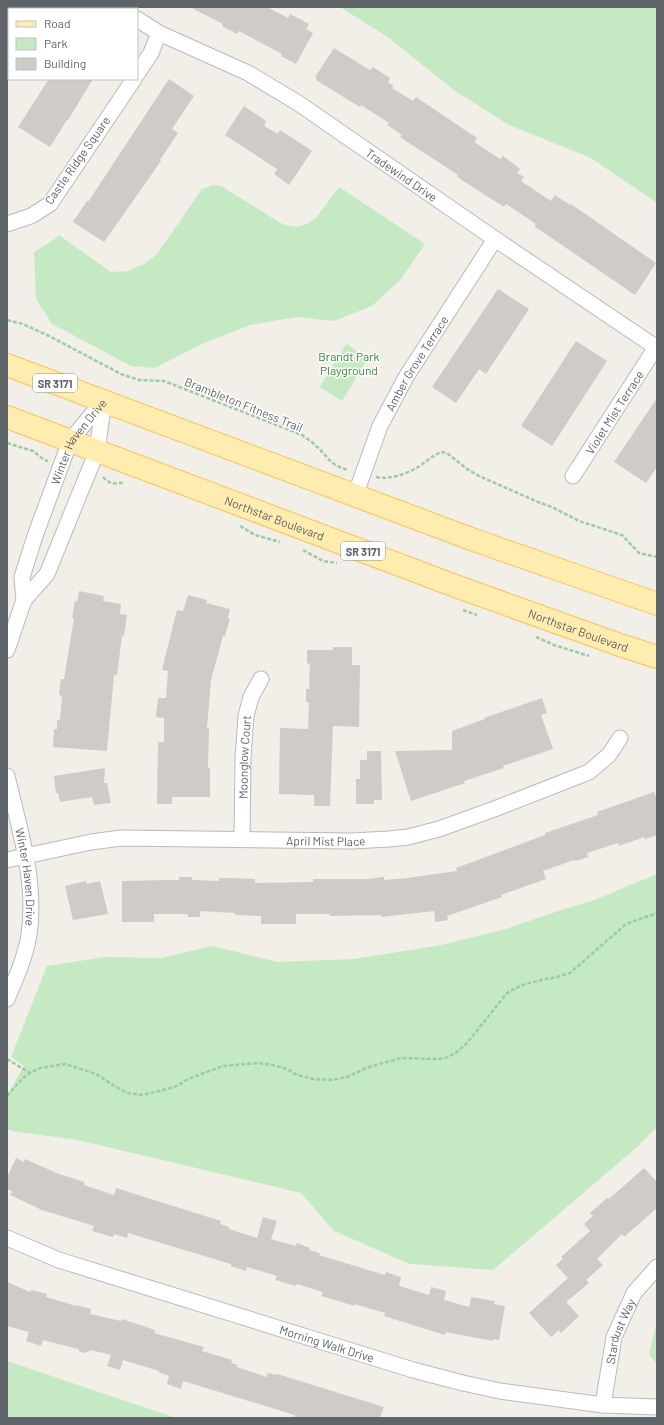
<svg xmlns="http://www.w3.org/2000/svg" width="664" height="1425" viewBox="0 0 664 1425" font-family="Barlow,sans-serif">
<rect width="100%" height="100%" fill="#f1efe7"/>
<!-- green -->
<path fill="#c5eac3" d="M340,7H657V203L591,158L509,125L455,91L389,38Z
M213,185L221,186L284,225L297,227L307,224L316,218L339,187L425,244L401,279L372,306L334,321L297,317L250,325L204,343L155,368L131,366L52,324L36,299L34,252L52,241L59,235L111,272L128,271L144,264L157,254L202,189Z
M346,344L368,358L342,401L320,387Z
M657,874V1127L637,1147L493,1270L410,1264L334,1231L301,1193L78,1140L12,1131L7,1129V1095L24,1066L11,1057L47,966L104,957L162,958L212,946L277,962L354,959L441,945L506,929L561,910L592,901Z
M657,1320V1364L649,1355Z
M7,1361L176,1418H7Z"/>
<!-- building -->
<path fill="#cfcbc6" d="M190,7H267L288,18L290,14L309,24L306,29L313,33L296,64L281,56L282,54L239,31L237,34L222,26L223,24Z
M334,48L370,70L373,67L390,78L388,82L394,86L392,88L413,101L416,97L477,138L474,142L500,159L503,156L520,169L517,173L524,177L521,181L551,201L555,195L570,205L571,204L656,263L635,295L534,226L536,224L506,204L504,207L457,177L458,175L400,137L402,135L387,125L389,123L361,105L360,107L316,80L317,78L315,77Z
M49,79H93L68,120H67L50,147L18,127Z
M169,79L194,96L172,129L178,133L160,160L161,161L104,242L73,222L87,201L88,202Z
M244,106L266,121L264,126L278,134L280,130L312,151L289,185L274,174L277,169L225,135Z
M498,289L529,309L486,374L479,369L456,403L432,387Z
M576,341L607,361L552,446L521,426Z
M657,398V467L646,483L614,462Z
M79,591L104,596L103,601L121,604L120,614L127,615L124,636H122L117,675H114L107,751L53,747L54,729H57V720H60L62,696L59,695L61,679H64L74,618H72L75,601L77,602Z
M188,595L207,600L206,603L230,609L228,618L230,619L225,636H223L211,680L207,728H209L208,768H210V797H172V804H157L158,742H164V718L156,717L158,698H166L168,671L162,670L177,610L183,611Z
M333,647H352V665H360L359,727L333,726L330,806H314V795L279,794L280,728L308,729L309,702H306V689H309L310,663L307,664V650H333Z
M542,698L547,713L541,715L553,749L503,766L504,768L464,781L465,783L411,801L395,751L452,750V731L485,719L484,718Z
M367,751H381L382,800H374V804H356V779H360V760H367Z
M105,768L104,783H107L111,803L94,805L92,797L60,802L58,793H56L54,776Z
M654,792L657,799V835L645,839L644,837L619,846L618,843L587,853L588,857L575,861L574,860L543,871L546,879L501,895L502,897L447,916L448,920L435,922L434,911L381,917V915L330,916V914H296V924H261V916L235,915V913L200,911V917H188V914H154V922H122V881L171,880H179V877H192V880L219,881V878H231L255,879V883L313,882V879H368L384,877V880L408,878L457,871L456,868L545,835V833L598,815L597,812Z
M86,881L87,884L100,881L108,914L73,920L65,886Z
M16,1158L24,1162L25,1159L59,1174L84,1182V1185L114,1195L116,1188L221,1221L220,1224L229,1227V1229L257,1238L263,1217L277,1221L271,1239L296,1246L297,1243L310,1248L309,1250L320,1253L319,1255L385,1275L386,1272L401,1277L399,1286L429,1295L431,1287L446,1291L444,1300L469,1307L471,1297L495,1301L494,1304L505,1306L499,1340L493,1339V1341L446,1332L445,1335L384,1316L385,1313L355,1304V1306L321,1296L323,1292L297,1284L296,1286L275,1280L277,1276L247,1267L246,1271L231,1266V1264L128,1233L127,1238L114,1234L113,1237L92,1231L94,1226L42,1210L10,1195L12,1191L7,1189V1178Z
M644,1168L657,1182V1208L624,1237L622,1234L597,1259L603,1265L586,1280L589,1283L566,1302L579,1316L561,1333L559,1330L551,1337L529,1313L568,1278L556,1265L563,1259L561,1257L590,1231L584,1224L593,1216L590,1213L607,1198L609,1199Z
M7,1282L30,1292L31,1290L47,1294L46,1297L76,1306V1305L91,1309L90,1314L121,1321L122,1319L155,1330L154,1333L204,1347L202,1351L232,1360L231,1363L238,1365L237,1367L266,1377L268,1373L277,1375V1374L384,1407L380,1418H294L295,1415L183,1381L181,1389L167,1384L169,1376L158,1372L159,1371L123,1360L120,1370L107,1366L111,1355L91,1350L85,1353L80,1352L78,1349L43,1340L41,1346L26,1341L29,1332L7,1326Z"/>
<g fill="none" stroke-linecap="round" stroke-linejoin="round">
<defs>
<g id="minor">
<path d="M120,7L123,9"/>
<path id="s1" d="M137,19L159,33L248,73L298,103L495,239L657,348"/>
<path d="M137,74L151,53L159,33"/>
<path d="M7,224L31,216L50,204L134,79"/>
<path id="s2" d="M573,476L656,347"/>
<path id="s3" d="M355,496L380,426L406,377L495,239"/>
<path id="s4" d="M24,600L22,577L35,536L70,441L103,401"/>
<path d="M7,650L24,600L47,574L97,451L104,401"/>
<path id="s5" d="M7,776C19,827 37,883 29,935C25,958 16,978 7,999"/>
<path id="s6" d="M242,838L243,758L246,716L251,697L261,679"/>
<path id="s7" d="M7,860L91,842L121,838L352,841L389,839L408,837L439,829L497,808L589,772L609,755L620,738"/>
<path id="s8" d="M7,1238L59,1260L413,1370L463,1383L500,1391L603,1405L657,1407"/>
<path id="s9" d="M603,1405L614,1337L634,1293L657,1267"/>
</g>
<g id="primary">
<path d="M7,365L474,540L657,604"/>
<path id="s10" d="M7,417L458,587L620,645L657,657"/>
</g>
</defs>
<!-- minor casing -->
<use href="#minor" stroke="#b7babe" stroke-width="17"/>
<!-- primary casing -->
<use href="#primary" stroke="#fac258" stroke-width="24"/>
<!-- path -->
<path stroke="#9bcca6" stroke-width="2.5" stroke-dasharray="4 2" stroke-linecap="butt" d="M7,320L23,324L51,337L121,374L139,380L164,381L302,435C306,438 311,441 315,445C329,457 329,465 348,470
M7,443L33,451L44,460L48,461
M103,477C110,485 115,484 125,482
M376,477C389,480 407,474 418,467C426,462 432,456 441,452L447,453L467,469L479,476L538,502L552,507L579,521L622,535L639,553L657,557
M240,526L255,535L280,542
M303,550L323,561L337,563
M463,610L477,615
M536,637L554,645L589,656
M7,1059L30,1073
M7,1096L22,1079L30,1073L40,1068L65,1064L96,1074L116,1087L128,1093L143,1095L175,1087L188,1079L223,1066L258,1063L273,1065L287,1069L297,1075L313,1079L332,1080L347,1077L366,1068L401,1058L438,1059L446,1058L457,1052L467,1043L507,993L522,985L541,980L557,977L570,973L626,924L657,913"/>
<!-- minor -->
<use href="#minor" stroke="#fff" stroke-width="15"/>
<!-- primary -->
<use href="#primary" stroke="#ffedaf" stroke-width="22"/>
</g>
<g text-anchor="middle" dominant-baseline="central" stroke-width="3" stroke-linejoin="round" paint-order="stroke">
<!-- shield labels -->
<g fill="#fff" stroke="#8e9295" stroke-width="1">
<rect x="33" y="374" width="44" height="18" rx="3"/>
<rect x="341" y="542" width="44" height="18" rx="3"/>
</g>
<g font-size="11" font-weight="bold" fill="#5e6468">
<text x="55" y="383">SR 3171</text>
<text x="363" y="551">SR 3171</text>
</g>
<!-- street labels -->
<g font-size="12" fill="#5e6468" stroke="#fff">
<text transform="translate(77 160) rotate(-55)">Castle Ridge Square</text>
<text stroke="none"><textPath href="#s1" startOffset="308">Tradewind Drive</textPath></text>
<text stroke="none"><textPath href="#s3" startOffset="147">Amber Grove Terrace</textPath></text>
<text transform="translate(244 404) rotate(22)">Brambleton Fitness Trail</text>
<text stroke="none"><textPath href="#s2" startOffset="76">Violet Mist Terrace</textPath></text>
<text stroke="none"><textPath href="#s4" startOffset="171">Winter Haven Drive</textPath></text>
<text stroke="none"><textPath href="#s10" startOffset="286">Northstar Boulevard</textPath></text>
<text stroke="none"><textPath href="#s10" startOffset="610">Northstar Boulevard</textPath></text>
<text stroke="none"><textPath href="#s6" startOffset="81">Moonglow Court</textPath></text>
<text stroke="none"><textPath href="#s7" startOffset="321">April Mist Place</textPath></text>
<text stroke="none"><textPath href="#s5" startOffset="103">Winter Haven Drive</textPath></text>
<text stroke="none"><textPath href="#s9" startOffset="76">Stardust Way</textPath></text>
<text stroke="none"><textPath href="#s8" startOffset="337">Morning Walk Drive</textPath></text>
</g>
<!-- park labels -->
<g font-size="12" fill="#318630" stroke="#fff">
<text x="349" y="356">Brandt Park<tspan x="349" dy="14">Playground</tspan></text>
</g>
</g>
<!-- border -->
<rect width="664" height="1425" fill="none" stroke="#5e6468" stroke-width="16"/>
<!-- legend -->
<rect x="8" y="8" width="130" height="72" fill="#ffffff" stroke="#bfc1c3"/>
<rect x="16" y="21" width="20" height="6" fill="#ffedaf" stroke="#bfc1c3"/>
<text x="44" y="28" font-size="12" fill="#5e6468">Road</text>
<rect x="16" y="38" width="20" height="12" fill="#c5eac3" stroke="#bfc1c3"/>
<text x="44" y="48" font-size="12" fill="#5e6468">Park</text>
<rect x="16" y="58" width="20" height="12" fill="#cfcbc6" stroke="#bfc1c3"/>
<text x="44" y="68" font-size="12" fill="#5e6468">Building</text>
</svg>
